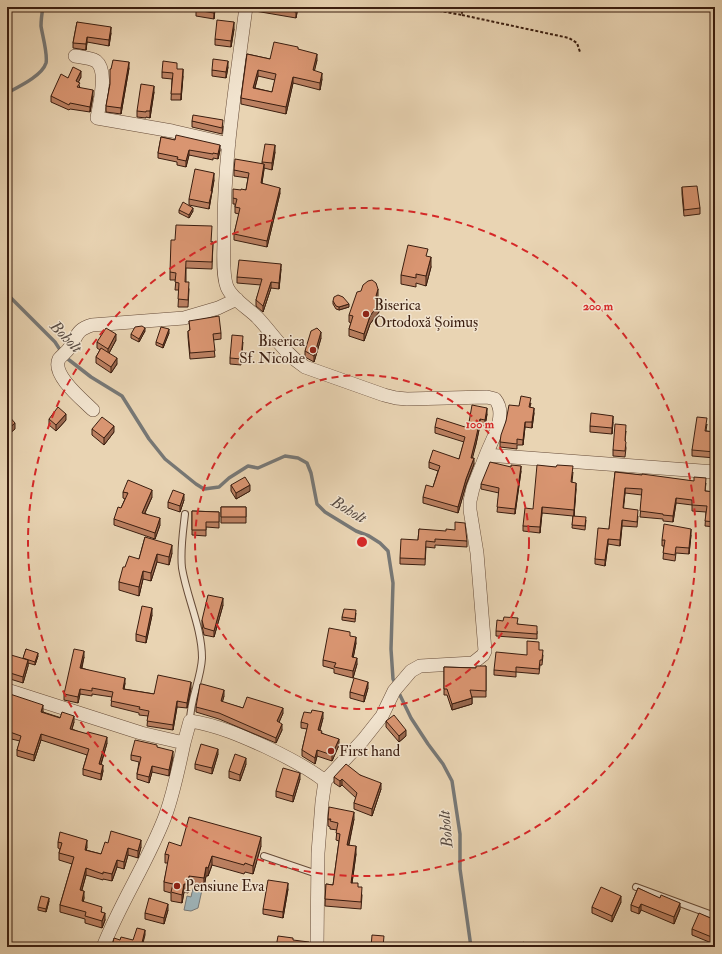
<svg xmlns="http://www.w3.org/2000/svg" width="722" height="954" viewBox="0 0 722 954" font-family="'IM FELL Double Pica',serif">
<rect width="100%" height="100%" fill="#e9d4b3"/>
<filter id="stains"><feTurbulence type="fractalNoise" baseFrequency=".005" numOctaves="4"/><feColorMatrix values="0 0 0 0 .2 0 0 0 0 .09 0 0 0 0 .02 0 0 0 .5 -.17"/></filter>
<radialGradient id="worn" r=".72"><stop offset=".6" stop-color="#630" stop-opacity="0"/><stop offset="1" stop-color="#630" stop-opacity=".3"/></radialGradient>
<!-- water -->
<path fill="#9fb5ba" stroke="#777876" d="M193,888L202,890L198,908L191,911L184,910L187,896L191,897Z"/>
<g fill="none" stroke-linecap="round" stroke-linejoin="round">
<!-- stream -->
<path stroke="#777876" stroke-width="3.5" d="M7,93C18,87 42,76 46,63C48,54 42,34 41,26C41,20 42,13 43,7
M7,249V270
M7,294L55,342L64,356L91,377L122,396L149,439L165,459L196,484L204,489L219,487L229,478L248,466L258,468L285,456L298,458L307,463L311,473L317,504L325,512L356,531L369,536L380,543L388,551L393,583L391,649L393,679L396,685
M398,691L411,718L428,744L443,764L452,781L460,834V869L471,947"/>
<defs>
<path id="lane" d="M185,514C183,532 180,550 182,568C187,598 202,628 202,658C201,679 190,699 190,721
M264,856L317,874
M636,887L715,916"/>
<path id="street" d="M246,7C236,84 223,161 224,239C224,252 222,274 227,287C232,299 248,308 257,317C273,334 285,354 305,367L384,395L396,398L407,399L487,397L495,399C508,415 492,439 486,455L715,472
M75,56C81,57 91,58 96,61C109,71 99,105 97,118L172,131L229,144
M93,410C83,400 51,375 59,359C62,355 67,352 70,347C78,335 76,330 92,325L184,318L218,308L237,299
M7,690L141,733L184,743L190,721C217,725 242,736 266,747C287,757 307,767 325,781
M103,947C121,901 149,860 166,814C174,791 179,767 184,743
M317,947L318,853L322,802L325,781L363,740L382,716L394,691L411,671L420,666L473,663L483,655L485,651L477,553L470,510V501L473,488L486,455"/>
</defs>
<!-- lane casing -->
<use href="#lane" stroke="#664b38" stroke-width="8"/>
<!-- street casing -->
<use href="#street" stroke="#664b38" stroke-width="14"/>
<!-- path -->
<path stroke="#3a1d0f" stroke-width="2" stroke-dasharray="3 2" stroke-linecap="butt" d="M419,7L462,15V7
M462,15L569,38L577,43L580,52"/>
<!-- lane -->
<use href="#lane" stroke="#f1e3ce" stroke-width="6"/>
<!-- street -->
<use href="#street" stroke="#f1e3ce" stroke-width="13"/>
</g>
<!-- wall -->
<path fill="#bb8061" stroke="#3a1d0f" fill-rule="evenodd" d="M215,7L214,19L196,16V10Z
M255,7H298L296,18L255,11Z
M77,22L111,33L109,46L87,42L86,50L73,48V43Z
M234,29L231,47L215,45V39Z
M298,49L317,60L314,71L322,79L320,90L293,83L286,114L241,104V98L247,54L270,59ZM258,76L275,80L272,92L255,88Z
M228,67L226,78L212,76V70Z
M129,68L121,114L106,112V106L110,84Z
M177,69L183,76L181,100H171L172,79L162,78V72Z
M81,77L78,82L80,88L93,96L90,112L70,109L69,110L51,102V96L68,78Z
M154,92L150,118L146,117V118L137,117V111Z
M192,121L223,126L222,134L192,127Z
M161,137L220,150L218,159L213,158V160L189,155L186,167L177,165V162L158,158V153Z
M275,152L272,170L264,168L262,183L280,193L267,247L234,240V234L239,214L235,213V204H233V198L241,190H246L248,178L234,176V170L262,164V162Z
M214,180L209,209L189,205V199Z
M682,187L700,208V214L684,216L682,194Z
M179,210L193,211L189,218L179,213Z
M212,242H213L212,269L186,268V282L189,289L188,307H178L179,290H175L176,280H170V272Z
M428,257L431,267L426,286L416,283V287L401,284V275Z
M281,269L279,289L271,288L263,312L256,306V300L261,285L237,283V277Z
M378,297V299L379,308V312L370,324L364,341L349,336V329L351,323L349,322V315Z
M333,301L349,307L339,310L336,309L333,304Z
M189,321L221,333V339L213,340L215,357L190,359L188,337V331H190Z
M145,331L139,342L131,338V334Z
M169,333L163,348L156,345V342Z
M321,338L314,362L305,357V351Z
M116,340L109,353L117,364L111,373L96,363V357L100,350L97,348V342Z
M243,342L241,365L230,364V358Z
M531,403L530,407L534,413L532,428L525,427L523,445H517V449L500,447V442L519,406Z
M487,414L485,426L480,425L476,444L472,458L474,464L466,485L458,513L423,503V497L433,487L438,471L429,468V462L459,459L464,442L435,433V427L468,428Z
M49,419L66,420L56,431L49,425Z
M613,422L612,434L590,432V426Z
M707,424L706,431L715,432V458L692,456V450Z
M92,429L114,432L104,445L92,435Z
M626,431L625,442L626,448L625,457L613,456V450Z
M521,471L515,514L497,512L499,493L481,489V484Z
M573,472L572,482L576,489L574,516L586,520L585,530L572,528L573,516L542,513L540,533L523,531V526L533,509Z
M615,472L706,483L705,491L715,492V527L705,526L706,512L692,511V505L676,503L673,522L663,521V519L640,517L642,495L625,493L623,508L638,516L637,527L622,526L620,546L608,544L605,566L595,564V559L609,529Z
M231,485L250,491L236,499L231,491Z
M123,492L152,497L145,513L160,525L155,539L114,525V519L121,508L125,499L123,498Z
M184,500L180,512L168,508V502Z
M221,507H246V523H221Z
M192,511L219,512V528L206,527V536L192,535Z
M419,529L467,541V547L435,545V548L426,547L425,565L400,564V558L418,540Z
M691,535L689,554L676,553L675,561L663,559L664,546H662V540Z
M145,537L172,553L169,565L157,562L151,581L143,579L139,596L119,590V582L125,567L139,559Z
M223,605L214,637L204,635L202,626V620Z
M356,613L355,622L342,620V617Z
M152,615L146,643L136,641V634Z
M518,624L537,631V639L496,636V631Z
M350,636L356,643L353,658L357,664L353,678L334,673V669L323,666V660Z
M26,649L38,656L35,665L28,663V666L23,683L7,678V666L23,659Z
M539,650L543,655L542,665H540L539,674L516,672V677L494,675V670Z
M84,657L82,668L125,683L124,689L154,694L191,688L187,708L177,707L173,730L147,726L148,716L139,715V713L111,706L112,697L92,694V696L80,694L78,703L64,700V694Z
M486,666V697H472V704L452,710L447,695H444V667L476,668Z
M368,688L364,702L350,698V692Z
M7,693L43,711V712L74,722L72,729L107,743L101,765L103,771L101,780L83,775V769L87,755L41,740L34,761L17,756V750L20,741L7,738Z
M224,696L222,702L243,708L283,713L279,722L282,730L276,743L219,719L196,712V707Z
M323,718L320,730L322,733L339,745L332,761L317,756L315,764L302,756V750L307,729L301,728V722Z
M386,721L406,736L399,742L386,727Z
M157,747L173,757L169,776L152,772L149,783L137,779V774L139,762L131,760V755Z
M218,754L212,774L195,769V764Z
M246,764L240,781L229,778V771Z
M360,775L381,789L372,816L354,809V803L356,798L342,785L340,787L334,783V777Z
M300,779L293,802L276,797V791Z
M328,819H354L349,845L356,854L352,883L358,887L362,895L361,909L325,906L326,884L333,885L339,841L336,840L337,830L330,829V827L328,826Z
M58,842L87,847L86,850L101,854L108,843L141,847L138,858L128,855L124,869L117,867L112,881L103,879V880L86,875L82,890L84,898L83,902L102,912L105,920L102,928L85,923V919L60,912V905L72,864L59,860V853L60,849L58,848Z
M181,846H261L253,874L245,872L244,874L212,865L208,876H206L204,887L189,884L188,893L184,892L182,903L171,901V893L164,891V882L168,863H165V854Z
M638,888L680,909L674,924L641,910L639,914L631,911V905Z
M288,889L283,918L263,914V909Z
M49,901L46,912L38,910V907Z
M621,902L612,922L592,913V907Z
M168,910L164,924L145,919V913Z
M715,920V942L714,944L692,935V929Z"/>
<!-- shaded-wall -->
<path fill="#98684f" stroke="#3a1d0f" d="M215,7V10L214,19V13Z
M297,7H298L296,18V12Z
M234,22V29L231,47V41Z
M111,27V33L109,46V40Z
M87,37V42L86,50V44Z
M317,54V60L313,77V70Z
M228,61V67L226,78V72Z
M129,62V68L121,114V108Z
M183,69V76L181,100V94Z
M258,70V76L253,94V88Z
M81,71V77L76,87V81Z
M322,73V79L320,90V83Z
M293,77V83L286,114V107Z
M154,86V92L150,118V111Z
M93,90V96L90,112V107Z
M220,145V150L218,159V154Z
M275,145V152L272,170V163Z
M189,150V155L186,167V161Z
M264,164V170L261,188V183Z
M214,173V180L209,209L211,191Z
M280,188V193L267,247V241Z
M193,208V211L189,218V215Z
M431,257V267L426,286V276Z
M281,264V269L279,289V283Z
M271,282V288L263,312V306Z
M378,289V297L376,303V296Z
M379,301V312L370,324L364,341V334L370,316Z
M349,304V307L339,310V307Z
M145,328V331L139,342V339Z
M169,329V333L163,348V345Z
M321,332V338L314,362V356Z
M116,334V340L108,355V349Z
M117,358V364L111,373V367Z
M10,366V372L7,376V370Z
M487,408V414L485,426V420Z
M534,408V413L532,428V422Z
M66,414V420L56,431V425Z
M613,416V422L612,434V428Z
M480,419V425L476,444L471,464V458Z
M525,422V427L523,445V440Z
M15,423V429L7,436V430Z
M114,426V432L104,445V438Z
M474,458V464L466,485L458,513V507L466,479Z
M521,466V471L515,514V509Z
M576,483V489L574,516V510Z
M250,485V491L236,499V493Z
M625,488V493L623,514V508Z
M152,490V497L142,519V513Z
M184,494V500L180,512V506Z
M676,498V503L673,522V516Z
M542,507V513L540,533V527Z
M160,518V525L155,539V533Z
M622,520V526L620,546V540Z
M691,529V535L689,554V548Z
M608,539V544L605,566V560Z
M172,545V553L169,565V557Z
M157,554V562L151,581V573Z
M143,571V579L139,596V587Z
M223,598V605L214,637V631Z
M152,608V615L146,643V637Z
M356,637V643L352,664V657Z
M84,651V657L80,673V668Z
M38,653V656L35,665V662Z
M357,658V664L353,678V671Z
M28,660V666L23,683V677Z
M125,678V683L123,695V689Z
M191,682V688L187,708V703Z
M368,682V688L364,702V696Z
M80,689V694L78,703V697Z
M224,690V696L221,707V701Z
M472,698V704L452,710V704Z
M177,701V707L173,730V725Z
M43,705V711L41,718V712Z
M283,708V713L277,727V721Z
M323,712V718L318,736V730Z
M74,716V722L70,735V729Z
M282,724V730L276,743V738Z
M406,730V736L399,742V736Z
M41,734V740L34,761V755Z
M107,737V743L99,770V764Z
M339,739V745L332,761V755Z
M218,749V754L212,774V768Z
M317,750V756L315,764V758Z
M173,751V757L169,776V770Z
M246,758V764L240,781V775Z
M103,765V771L101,780V774Z
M152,766V772L149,783V777Z
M300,773V779L293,802V796Z
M342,779V785L340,787V781Z
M381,783V789L372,816V809Z
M354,812V819L347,852V845Z
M261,837V846L253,874V866Z
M87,840V847L85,857V850Z
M141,840V847L138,858V851Z
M356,846V854L351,890V883Z
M128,848V855L124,869V862Z
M212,856V865L208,876V868Z
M117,860V867L112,881V874Z
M206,867V876L204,887V878Z
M86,868V875L80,896V890Z
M189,876V884L188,893V884Z
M288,883V889L283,918V912Z
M184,884V892L182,903V895Z
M84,891V898L82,908V901Z
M621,896V902L612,922V916Z
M49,898V901L46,912V909Z
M680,903V909L674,924V917Z
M168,904V910L164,924V918Z
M641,904V910L639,914V908Z
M105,913V920L102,928V921Z
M145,930V935L142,947H141Z"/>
<!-- building -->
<path fill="#d99571" stroke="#3a1d0f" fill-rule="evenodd" d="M196,7H215L214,13L196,10Z
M268,7H297L296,12Z
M217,20L234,22L231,41L215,39Z
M77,22L111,27L109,40L87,37L86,44L73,43Z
M274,42L298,47V49L317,54L313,70L322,73L320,83L293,77L286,107L241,98L247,54L270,59ZM258,70L276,74L272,92L253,88Z
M213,59L228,61L226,72L212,70Z
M113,60L129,62L121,108L106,106L110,84V69H111Z
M163,61L177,63V69H183L181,94H171L173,73L162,72Z
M73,67L81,71L76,81L80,83L77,87L93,90L90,107L70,103L69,105L51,96L61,74L68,78Z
M141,84L154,86L150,111H146V112L137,111Z
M193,115L223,120L222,128L192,121Z
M176,135L220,145L218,154L213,153V154L189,150L186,161L177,159L178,157L158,153L161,137L175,140Z
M265,144L275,145L272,163L262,162Z
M235,159L264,164L261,183L280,188L267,241L234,234L240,208L235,207L237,199L233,198V189L241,190V189L246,190L249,173L234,170Z
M195,169L214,173L211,191H212L209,203L189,199Z
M697,186L700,208L684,210L682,187Z
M183,202L193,208L189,215L179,210Z
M176,225L212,226L211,242H213L212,262L186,261L185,282H189L188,300L178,299L179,283L175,282L176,273L170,272L171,240H175Z
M408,245L428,249L426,256L431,257L426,276L416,274V278L401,275Z
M239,260L281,264L279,283L271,282L263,306L256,300L262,279L237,277Z
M372,280L376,283L378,289L376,296L379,301V304L370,316L364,334L349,329L353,316L349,315L357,292L361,291L363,285L368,281Z
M338,295L343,297L349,304L339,307L336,306L333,301L334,297Z
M219,316L221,333L213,334L215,351L190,353L188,331L190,330L189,321Z
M142,326L145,328L139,339L131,334L135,327Z
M161,327L169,329L163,345L156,342Z
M106,328L116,334L108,349L97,342Z
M317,328L321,332L314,356L305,351L311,331Z
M232,335L243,336L241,359L230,358Z
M101,348L117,358L111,367L96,357Z
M7,363L10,366L7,370Z
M521,396L531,398L529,407L534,408L532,422H525L523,440L517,439V444L500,442L501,435L506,421L509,405L519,406Z
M472,405L487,408L485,420L480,419L476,438L471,458H474L466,479L458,507L423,497L426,485L433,487L440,466L429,462L433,450L459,459L465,437L435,427L437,418L468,428Z
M58,407L66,414L56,425L49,419Z
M591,413L613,416L612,428L590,426Z
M7,414L15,423L7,430Z
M102,417L114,426L104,438L92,429Z
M697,417L707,418L705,431L715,432V452L692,450Z
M615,424L626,425L625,441L626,442L625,451L613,450Z
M490,462L511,467V465L521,466L515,509L497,507L499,488L481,484Z
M537,465L556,467L557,465L573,466L571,482L576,483L574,510L542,507L540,527L523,526L525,508L533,509Z
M615,472L642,475V474L694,481V477L706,478L705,491L715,492V522L705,521L707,506L692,505V500L676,498L673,516L663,515V514L640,511L642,489L625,488L623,508L638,510L637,522L622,520L620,540L608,539L605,560L595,559L598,528L609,529Z
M245,477L250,485L236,493L231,485Z
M128,480L152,490L142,513L160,518L155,533L114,519L118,507L121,508L128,493L123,492Z
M173,490L184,494L180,506L168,502Z
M221,507H246V517H221Z
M192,511L219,512V522H206V530H192Z
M573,516L586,517L585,526L572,525Z
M455,522L465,523L467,541L435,539V542L426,541L425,559L400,558L401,539L418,540L419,529L446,531V529L455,530Z
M664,524L691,529L689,548L676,547L675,555L663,553L665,540H662Z
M145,537L172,545L169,557L157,554L151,573L143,571L139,587L119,582L123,567H125L129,556L139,559Z
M208,595L223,598L214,631L204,628L202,620Z
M142,606L152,608L146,637L136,634Z
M344,609L356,610L355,619L342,617Z
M504,617L518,618L517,624L537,626V634L496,631L497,620L503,621Z
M329,628L350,632V636L356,637L352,657L357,658L353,671L334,667L336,663L323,660Z
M527,641L539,642V650H543L542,660H540L539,669L516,667V672L494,670L496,652L527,655Z
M26,649L38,653L35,662L23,658Z
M74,649L84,651L80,668L125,678L123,689L154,694L158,675L191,682L187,703L177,701L173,725L147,721L149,711L139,709L140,707L111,701L113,692L92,688V691L80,689L78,697L64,694Z
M11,655L28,660L23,677L7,672V666Z
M476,666H486V691L470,690L472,698L452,704L447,689H444V667L476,668Z
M354,678L368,682L364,696L350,692Z
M200,684H202L224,690L221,701L243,708L247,697L283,708L277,721L282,724L276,738L219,713L196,707Z
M7,693L43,705L41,712L60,718L62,712L74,716L70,729L88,734V732L107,737L99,764L103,765L101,774L83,769L89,749L41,734L34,755L17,750L21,736L7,731Z
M312,710L323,712L318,730L322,731L321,733L339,739L332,755L317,750L315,758L302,750L308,724L301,722L304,712L311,713Z
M394,715L406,730L399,736L386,721Z
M135,740L157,745V747L173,751L169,770L152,766L149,777L137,774L141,757L131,755Z
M201,744L218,749L212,768L195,764Z
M235,754L246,758L240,775L229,771Z
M346,764L360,775L381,783L372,809L354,803L357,793L342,779L340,781L334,777Z
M283,768L300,773L293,796L276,791Z
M329,807L354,812L347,845L356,846L351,883H358V887H362L361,902L325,899L326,884L333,885L340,834L336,833L338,823L330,821L331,819H328Z
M189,817L261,837L253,866L245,863L244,865L212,856L208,868L206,867L204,878L189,876L188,884H184L182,895L171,892L173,884L164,882L169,855L165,854L169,842L181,846Z
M111,831L141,840L138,851L128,848L124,862L117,860L112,874L103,872V874L86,868L80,890L84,891L82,901L102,907L101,912L105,913L102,921L85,916L86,912L60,905L74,857L59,853L62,843L58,842L60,832L87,840L85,850L101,854L105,842L108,843Z
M268,880L288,883L283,912L263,909Z
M601,887L621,896L612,916L592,907Z
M638,888L660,898L661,895L680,903L674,917L641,904L639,908L631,905Z
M41,896L49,898L46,909L38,907Z
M149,898L168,904L164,918L145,913Z
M699,913L715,920V936L714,938L692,929Z
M137,928L145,930L141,947H112L114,938L120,940L121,937L133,940Z
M372,935L384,936L383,947H371Z
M278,936L293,938V940L309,942V947H276Z
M523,942L531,947H520Z"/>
<!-- distance rings -->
<g fill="none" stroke="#d62828" stroke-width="2" stroke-dasharray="7 5">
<circle cx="362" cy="542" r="167"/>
<circle cx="362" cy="542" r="334"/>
</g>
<!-- markers -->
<g fill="#8f2418" stroke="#f1e3ce" stroke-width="1.5">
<circle cx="366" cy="314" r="4"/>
<circle cx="313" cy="350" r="4"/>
<circle cx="331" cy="751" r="4"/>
<circle cx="177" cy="886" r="4"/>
</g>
<g text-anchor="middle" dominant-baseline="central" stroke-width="3" stroke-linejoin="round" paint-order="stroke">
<!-- poi labels -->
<g font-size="15" fill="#3a1d0f" stroke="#f1e3ce" text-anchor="start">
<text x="374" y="305">Biserica<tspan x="374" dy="17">Ortodoxă Șoimuș</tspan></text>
<text x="305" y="341" text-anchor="end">Biserica<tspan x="305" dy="17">Sf. Nicolae</tspan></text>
<text x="339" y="751">First hand</text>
<text x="185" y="886">Pensiune Eva</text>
</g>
<!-- water labels -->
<g font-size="16" font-style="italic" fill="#584b42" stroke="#f1e3ce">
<text transform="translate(66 337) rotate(46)">Boholt</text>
<text transform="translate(349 510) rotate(31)">Boholt</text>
<text transform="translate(446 829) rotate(-95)">Boholt</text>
</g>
</g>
<circle cx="362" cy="542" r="6" fill="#d62828" stroke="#f1e3ce" stroke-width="2"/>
<g font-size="12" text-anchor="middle" font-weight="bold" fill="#d62828" stroke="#f1e3ce" stroke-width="3" stroke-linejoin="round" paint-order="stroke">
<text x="598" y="310">200 m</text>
<text x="480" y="428">100 m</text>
</g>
<!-- margin -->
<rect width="722" height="954" fill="none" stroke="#e9d4b3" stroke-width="24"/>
<rect x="8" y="8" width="706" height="938" fill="none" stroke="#3a1d0f" stroke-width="2"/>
<rect x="12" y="12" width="698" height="930" fill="none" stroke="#3a1d0f"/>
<rect width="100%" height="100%" filter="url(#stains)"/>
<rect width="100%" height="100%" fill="url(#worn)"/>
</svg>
